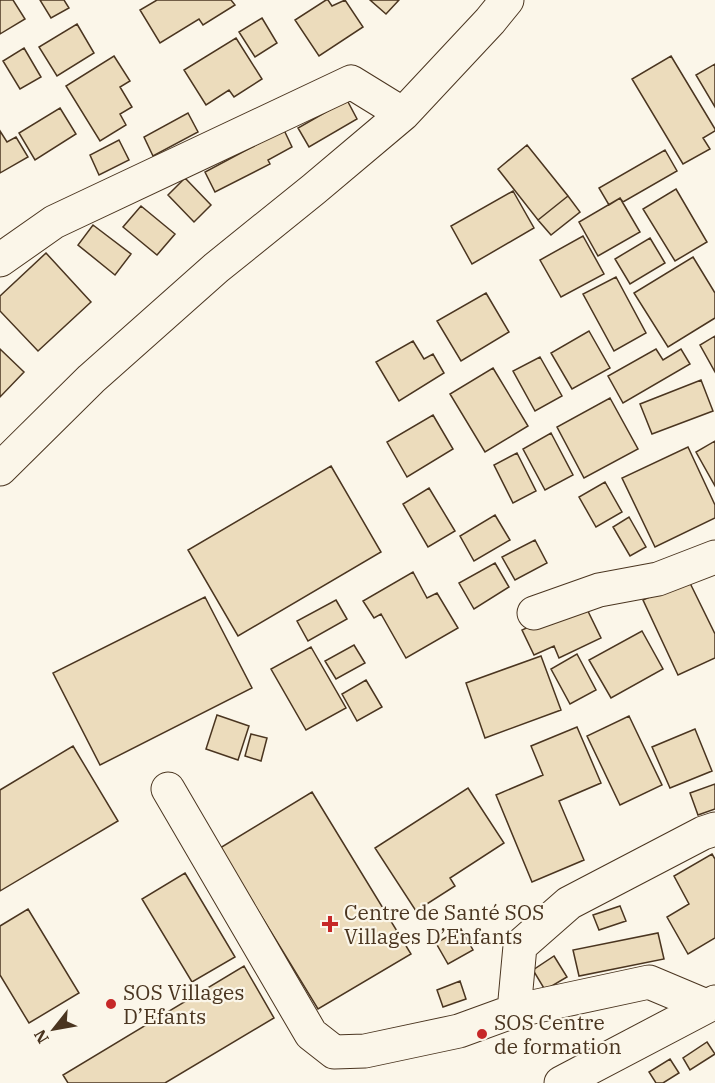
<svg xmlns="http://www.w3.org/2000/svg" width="715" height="1083" viewBox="0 0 715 1083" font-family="'IBM Plex Serif',serif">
<rect width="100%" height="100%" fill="#fbf6e9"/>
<!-- building -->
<path fill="#ecdcbc" stroke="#4a3520" stroke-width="1.5" d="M0,0H13L25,19L0,34Z
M40,0H64L69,8L51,18Z
M157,0H231L235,5L203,25L199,19L160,43L140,10Z
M326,0H328L332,6L345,0L363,27L319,56L295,20Z
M370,0H399L386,14Z
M262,18L277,43L255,57L239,32Z
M77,24L94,53L57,76L39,47Z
M236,38L262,79L234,97L229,90L206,105L184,70Z
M24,48L41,77L20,89L3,61Z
M114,56L130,81L120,87L132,107L120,114L126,125L100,141L66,86Z
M671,56L715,129V131L703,138L710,149L683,164L632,79Z
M715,64V107L696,75Z
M347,100L357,119L309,147L298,128Z
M60,108L76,134L35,160L19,133Z
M188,113L198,132L153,156L144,137Z
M284,130L292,147L268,160L270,164L215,192L205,172Z
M0,131L7,142L16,137L28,157L0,173Z
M119,140L129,160L99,175L90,155Z
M527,145L568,196L538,220L498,169Z
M665,150L677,171L623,202L620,198L609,205L599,188Z
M185,178L211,205L194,222L168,195Z
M676,189L707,242L675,261L643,209Z
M513,191L534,228L472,264L451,226Z
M568,196L580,212L551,235L538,220Z
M620,198L640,232L598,256L579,222Z
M141,206L175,234L157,255L123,227Z
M93,225L131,254L115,275L78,245Z
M583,236L604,274L561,297L540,260Z
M650,238L665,263L630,284L615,259Z
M46,253L91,302L38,351L0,311V296Z
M693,257L715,293V318L668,347L634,293Z
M616,277L646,333L614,351L583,294Z
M486,293L509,332L461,361L437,321Z
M589,331L610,368L572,389L551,353Z
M715,336V372L700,345Z
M413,341L424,359L433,354L444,373L399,401L376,362Z
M0,349L24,372L0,397Z
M656,349L663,360L681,349L690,364L623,403L608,376Z
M540,357L562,396L535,411L513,371Z
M493,368L528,426L485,452L450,394Z
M701,380L713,411L652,434L640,404Z
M610,398L638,449L584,478L557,427Z
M433,415L453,449L407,477L387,442Z
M551,433L573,475L545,490L523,449Z
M715,441V486L696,452Z
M688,447L715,505V518L655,547L622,478Z
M517,453L536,491L513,503L494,465Z
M331,466L381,552L238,636L188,550Z
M605,482L622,512L596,527L579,497Z
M429,488L455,531L428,547L403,504Z
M495,515L510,540L474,561L460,536Z
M629,517L646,547L630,556L613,527Z
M535,540L547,563L515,580L502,557Z
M495,563L509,587L474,609L459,583Z
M413,572L427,598L437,593L458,628L406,658L381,614L374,618L363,601Z
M688,579L715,634V658L678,675L643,600Z
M205,597L252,688L100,765L53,673Z
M336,600L347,619L308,641L297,621Z
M583,601L601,638L559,658L554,646L534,655L522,630Z
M642,631L663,669L611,698L589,660Z
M354,645L365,663L336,679L325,661Z
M311,647L346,708L306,730L271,669Z
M577,654L596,690L570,704L551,669Z
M541,656L561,710L485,738L466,683Z
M366,680L382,707L357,721L342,694Z
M217,715L249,726L238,760L206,749Z
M629,716L662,785L620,805L587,736Z
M577,727L601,783L559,801L584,860L532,882L496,795L543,775L531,746Z
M695,729L712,771L670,788L652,747Z
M251,734L267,738L261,761L245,756Z
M73,746L118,821L0,891V790Z
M715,784V809L698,815L690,793Z
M468,788L504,843L450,878L455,886L416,911L375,848Z
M312,792L411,954L318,1009L220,848Z
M712,854L715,859V938L688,954L667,917L689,904L674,876Z
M185,873L235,957L192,982L142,899Z
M620,906L626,921L599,930L593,915Z
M28,909L79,993L29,1023L0,975V926Z
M461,929L473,950L448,964L436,943Z
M658,933L664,959L579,976L573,950Z
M554,956L567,977L545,990L533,970Z
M244,966L274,1018L165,1083H68L63,1075Z
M460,981L466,999L443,1007L437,990Z
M707,1042L715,1054L690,1070L683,1058Z
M670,1059L679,1073L663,1083H656L649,1072Z"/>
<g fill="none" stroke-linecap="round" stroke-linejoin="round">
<defs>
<path id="minor" d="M0,260L54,222L351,82L403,114
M0,469L91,379L216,268L314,189L403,114L490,21L507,0
M534,613L599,590L658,579L715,557
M168,789L311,1034L334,1052L365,1051L459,1031L514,1011
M706,1006L649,982L514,1011L520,946L569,903L703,833L715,829
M561,1083L715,1002"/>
</defs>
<!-- minor casing -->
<use href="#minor" stroke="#4a3520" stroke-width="35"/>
<!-- minor -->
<use href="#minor" stroke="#fbf6e9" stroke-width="33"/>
</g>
<!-- markers -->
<g fill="#c62828" stroke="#fbf6e9" stroke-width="2">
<path d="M327 915h6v6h6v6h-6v6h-6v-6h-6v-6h6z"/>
<circle cx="111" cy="1004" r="6"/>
<circle cx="482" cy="1034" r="6"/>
</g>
<g text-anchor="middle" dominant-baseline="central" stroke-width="4.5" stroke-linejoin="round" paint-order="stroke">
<!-- poi labels -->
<g font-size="21" fill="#4a3520" stroke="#fbf6e9" text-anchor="start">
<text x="344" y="912">Centre de Santé SOS<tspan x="344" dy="24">Villages D’Enfants</tspan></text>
<text x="123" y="992">SOS Villages<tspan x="123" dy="24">D’Efants</tspan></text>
<text x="494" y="1022">SOS Centre<tspan x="494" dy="24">de formation</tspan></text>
</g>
</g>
<!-- north arrow -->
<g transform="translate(54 1029) rotate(239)" stroke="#fbf6e9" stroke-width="4.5" paint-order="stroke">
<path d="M0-4.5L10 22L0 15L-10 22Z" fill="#4a3520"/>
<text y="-9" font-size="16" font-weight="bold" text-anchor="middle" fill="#4a3520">N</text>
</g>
</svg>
